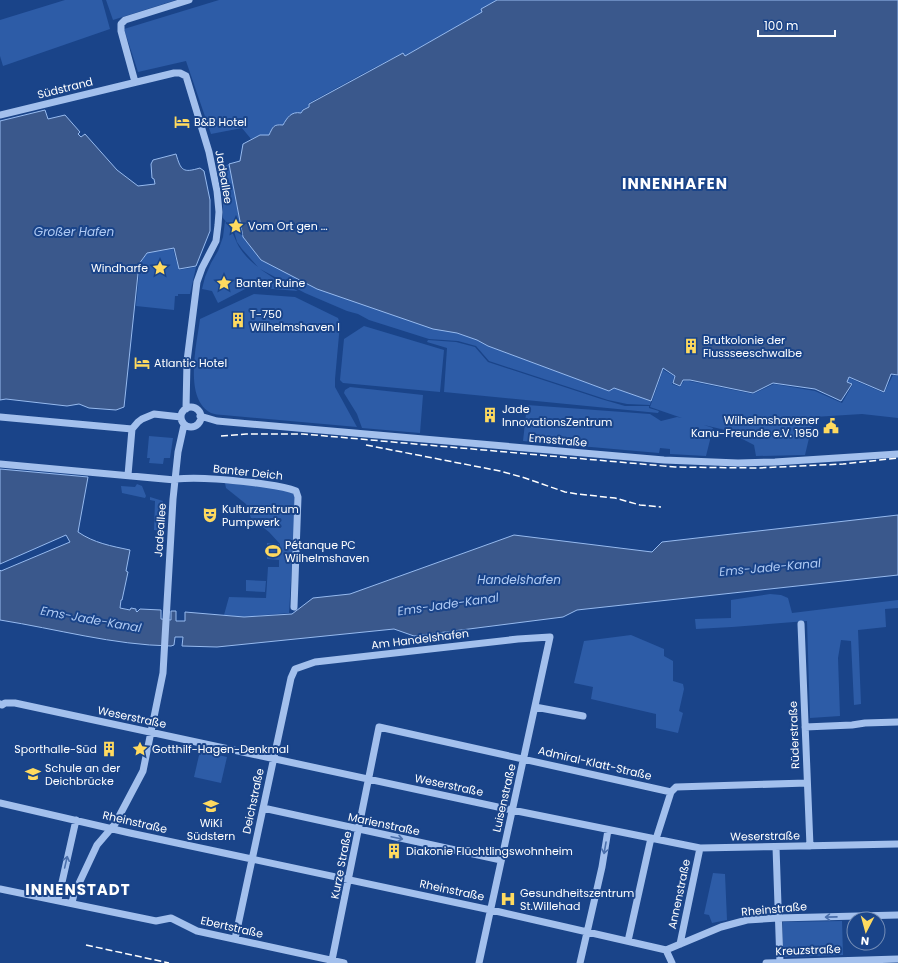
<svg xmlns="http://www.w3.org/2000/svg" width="898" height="963" viewBox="0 0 898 963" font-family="Poppins,sans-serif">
<rect width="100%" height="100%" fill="#1a4489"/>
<!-- green -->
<path fill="#2d5ca7" d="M65,0H102L110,29L3,66L0,56V20Z
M106,0H176L113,20Z
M219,0H497L481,9L482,12L405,56L403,53L366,72L309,103L308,107L303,109L301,113C291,111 287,118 283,125C273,123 273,127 269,135H260L251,139L242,128L211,134L186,61L138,72L124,29Z
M229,164L243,237L457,333L477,340L488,346L609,391L614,388L651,401L650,405L627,404L608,400L489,361L476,346L458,341L429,339L369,320L358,314L347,311L305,293L260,269L278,281L298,291L249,287L218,303L212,291L202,289L205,277L211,263L218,251L223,237L225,221C232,230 233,234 237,243C241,252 251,262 258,267L242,249L237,242L234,231L223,218V202L218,169Z
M173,249L179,270L196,267L190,294H178V296H175L174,310L136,306L140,264L147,253Z
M254,294L295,297L338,318L340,324L335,379V387L357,427L223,415C219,415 214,414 211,413C183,399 197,343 200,319Z
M364,326L444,350L440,392L343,383L340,380L344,339Z
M428,340L456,342L475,347L488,362L601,399L625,406H649V408L659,411L658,413L444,392L447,348L427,342Z
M663,370L674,376L672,384L680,387L684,381H689L753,394L774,384L815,391L842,403L853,384L847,381L849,378L884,393L893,375L898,376V418L862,414L814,417L805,455L756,456L754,445L725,430L704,425L713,428L706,456L670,454V449L660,448L659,453L523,441L527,405L650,414L661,421L677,417L682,418L650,407Z
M350,387L423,395L420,433L362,428L357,414L344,393L345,390Z
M149,436L173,438L170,458H164L163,464L149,463L150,458H147Z
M225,483L286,488L294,492L296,498L289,613L244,617L224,615L229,597L266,598L268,567H279V560L267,559V543L279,544L280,551V544L269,532L251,518L246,504L226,488Z
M137,484L142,486L146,496L145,498L122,493L121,486L135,487Z
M150,497L163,501L162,531L154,530L155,501L150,500Z
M246,580L266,581L265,592L246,591Z
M770,594L781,595L788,598L792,613L898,600V608L885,609L886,627L858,630L861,704L854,705L851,641L841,640L838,658L840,716L810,718L807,621L732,627L696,629L695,619L731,618V600Z
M631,635L664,649V656L673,661V681L683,684L684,689L679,711L683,713L678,733L656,728V714L591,699L593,687L574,683L584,641Z
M200,751L227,757L221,783L194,777Z
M713,873L725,874L727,920L712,923L709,915L704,914Z
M842,921L843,955L783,957V922Z"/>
<!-- water -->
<path fill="#3a588c" stroke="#96baef" d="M497,0H898V375L891,374L884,392L849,377L847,382L852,384L841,401L815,389L773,383L753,393L690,380H683L680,386L673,383L675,376L663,368L651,401L614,388L609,391L488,346L477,340L457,333L433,329L317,289L261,260L243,237L229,164L240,161L243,144L260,135H269C273,127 273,124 283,125C287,118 291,111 301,113L303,110L309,107V104L403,53L405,56L482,12L481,9Z
M45,110L48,119L65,115L80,132L78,134L81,137L85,134L117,170L138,186L155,184L154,179L152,178L151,164L153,160L176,154C181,171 183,173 200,168L204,171L210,200V231L196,266L179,269L174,248L147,253L139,264L124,407L116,410L89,408L79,404L67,406L6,399L0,400V121Z
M0,469L88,477L78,532C94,543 111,546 130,550L126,571L128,572L122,600H121L120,608L130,610L131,608L136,609V611L137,612L140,609L161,610V619L171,620V611H176V621H185V612L244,617L292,614L313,598L350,594L514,535L652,552L662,542L898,515V575L577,610L563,617L414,636L394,629L217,647L182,646L183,637H175L174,645L171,646C113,645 57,629 0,620V570L1,571L70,542L66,535L0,564Z"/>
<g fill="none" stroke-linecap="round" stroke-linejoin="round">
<!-- minor -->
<path stroke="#a3c0ed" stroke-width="7" d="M135,82L121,31V24L125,20L189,0
M0,115L174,73H180L186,76L209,152L217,191L219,212L218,225L216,241L202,268L197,282L187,361L186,409
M181 417a10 10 0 1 1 20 0a10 10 0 1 1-20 0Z
M200,416L217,421L664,460L738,463L775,462L898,454
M0,417L132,429
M0,464L175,480
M128,475L132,429L138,422L142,419L154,414L181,417
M175,479C203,477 230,480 257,483C270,485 284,486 296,491L298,497L294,607
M801,624L810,846
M0,704L2,705L5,703H15L512,810L700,848L898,844
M535,707L583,716
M805,727L852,725L865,723L898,722
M0,803L130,833L500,912L666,950L721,927L747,920L778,918L898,915
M263,808L501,860
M656,839L671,792
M776,847L780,963
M0,889L156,921L171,918L197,931L344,963
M58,900L76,820
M72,903L74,894L97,845L115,824L143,771L163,673L173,499L178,452L184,425
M235,939L291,678L295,669L315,662L518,639L550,637L479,963
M628,941L651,838
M680,944L700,848
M666,950L672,963
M332,960L379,727L671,792L676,787L807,783
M580,963L602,867L608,830
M766,963L898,959"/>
<!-- rail -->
<path stroke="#fff" stroke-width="1.5" stroke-dasharray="7 3" stroke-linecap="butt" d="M221,436L246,434H303L675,467L757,468L843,464L898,458
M366,445L500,471L525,478L565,492L577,494L615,498L640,505L661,507
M86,945L169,963"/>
</g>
<!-- one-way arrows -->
<defs><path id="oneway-shaft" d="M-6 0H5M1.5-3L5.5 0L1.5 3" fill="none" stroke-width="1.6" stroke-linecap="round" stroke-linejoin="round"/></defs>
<g stroke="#4a6fac">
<use href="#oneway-shaft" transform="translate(397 838) rotate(12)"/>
<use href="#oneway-shaft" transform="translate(605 848) rotate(100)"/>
<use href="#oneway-shaft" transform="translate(66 862) rotate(-77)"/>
<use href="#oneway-shaft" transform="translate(831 917) rotate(179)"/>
</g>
<!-- icons -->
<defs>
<symbol id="hotel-bare" viewBox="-9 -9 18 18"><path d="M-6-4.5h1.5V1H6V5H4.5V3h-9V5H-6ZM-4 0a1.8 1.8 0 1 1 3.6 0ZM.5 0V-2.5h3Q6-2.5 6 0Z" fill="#ffda5f" stroke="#1a4489" stroke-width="2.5" paint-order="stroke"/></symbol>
<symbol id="sight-bare" viewBox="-9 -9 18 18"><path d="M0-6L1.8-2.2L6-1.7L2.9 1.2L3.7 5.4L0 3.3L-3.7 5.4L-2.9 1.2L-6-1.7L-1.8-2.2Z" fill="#ffda5f" stroke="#1a4489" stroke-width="2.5" paint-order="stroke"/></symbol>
<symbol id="building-bare" viewBox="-9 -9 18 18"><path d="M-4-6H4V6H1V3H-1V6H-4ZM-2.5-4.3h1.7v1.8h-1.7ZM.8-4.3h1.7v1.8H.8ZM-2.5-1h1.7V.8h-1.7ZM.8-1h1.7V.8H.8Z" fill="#ffda5f" stroke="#1a4489" stroke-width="2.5" paint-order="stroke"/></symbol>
<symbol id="civic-bare" viewBox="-9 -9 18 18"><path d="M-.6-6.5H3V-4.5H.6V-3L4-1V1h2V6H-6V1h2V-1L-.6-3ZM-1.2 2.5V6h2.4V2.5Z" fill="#ffda5f" stroke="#1a4489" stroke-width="2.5" paint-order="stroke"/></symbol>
<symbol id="theatre-bare" viewBox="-9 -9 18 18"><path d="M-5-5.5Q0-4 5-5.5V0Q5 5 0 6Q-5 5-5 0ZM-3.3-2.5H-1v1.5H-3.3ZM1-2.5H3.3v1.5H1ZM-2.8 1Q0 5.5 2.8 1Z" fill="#ffda5f" stroke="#1a4489" stroke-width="2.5" paint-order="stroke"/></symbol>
<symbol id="stadium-bare" viewBox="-9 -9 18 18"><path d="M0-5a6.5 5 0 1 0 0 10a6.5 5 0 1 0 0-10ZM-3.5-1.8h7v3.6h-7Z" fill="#ffda5f" stroke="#1a4489" stroke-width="2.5" paint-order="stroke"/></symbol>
<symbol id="school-bare" viewBox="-9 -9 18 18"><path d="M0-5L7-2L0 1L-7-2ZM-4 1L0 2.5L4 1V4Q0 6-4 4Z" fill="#ffda5f" stroke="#1a4489" stroke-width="2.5" paint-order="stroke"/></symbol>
<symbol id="hospital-bare" viewBox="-9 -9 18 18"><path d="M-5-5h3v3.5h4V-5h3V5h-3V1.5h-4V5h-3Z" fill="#ffda5f" stroke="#1a4489" stroke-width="2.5" paint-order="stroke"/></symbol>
</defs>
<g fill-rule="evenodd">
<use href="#hotel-bare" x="171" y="111" width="22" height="22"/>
<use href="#sight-bare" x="225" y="215" width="22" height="22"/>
<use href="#sight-bare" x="149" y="257" width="22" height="22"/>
<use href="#sight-bare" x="213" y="272" width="22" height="22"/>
<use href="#building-bare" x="227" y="309" width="22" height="22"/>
<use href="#building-bare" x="680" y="335" width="22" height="22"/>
<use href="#hotel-bare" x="131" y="352" width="22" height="22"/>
<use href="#building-bare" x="479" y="404" width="22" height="22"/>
<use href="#civic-bare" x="820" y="415" width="22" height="22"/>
<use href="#theatre-bare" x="199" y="504" width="22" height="22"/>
<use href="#stadium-bare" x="262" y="540" width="22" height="22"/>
<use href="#building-bare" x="98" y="738" width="22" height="22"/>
<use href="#sight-bare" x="129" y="738" width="22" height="22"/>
<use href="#school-bare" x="22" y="763" width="22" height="22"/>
<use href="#school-bare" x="200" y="795" width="22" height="22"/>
<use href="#building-bare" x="383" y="840" width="22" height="22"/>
<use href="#hospital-bare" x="497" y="888" width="22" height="22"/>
</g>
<g text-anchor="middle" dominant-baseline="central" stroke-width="4" stroke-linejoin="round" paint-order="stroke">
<!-- street labels -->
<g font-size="11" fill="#fff" stroke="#1a4489">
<text transform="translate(65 88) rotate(-14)">Südstrand</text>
<text transform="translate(224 177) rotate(80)">Jadeallee</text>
<text transform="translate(558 440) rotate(5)">Emsstraße</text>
<text transform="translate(248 472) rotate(6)">Banter Deich</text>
<text transform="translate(160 530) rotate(-86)">Jadeallee</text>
<text transform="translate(420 639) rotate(-7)">Am Handelshafen</text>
<text transform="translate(132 717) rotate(12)">Weserstraße</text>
<text transform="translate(794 735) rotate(-92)">Rüderstraße</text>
<text transform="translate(595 763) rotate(13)">Admiral-Klatt-Straße</text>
<text transform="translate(449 785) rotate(12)">Weserstraße</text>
<text transform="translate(504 798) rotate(-77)">Luisenstraße</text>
<text transform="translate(253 801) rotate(-78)">Deichstraße</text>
<text transform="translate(135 822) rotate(13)">Rheinstraße</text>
<text transform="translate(384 824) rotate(12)">Marienstraße</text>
<text transform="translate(765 836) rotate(-1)">Weserstraße</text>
<text transform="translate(341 865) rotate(-79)">Kurze Straße</text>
<text transform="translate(452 890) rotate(12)">Rheinstraße</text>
<text transform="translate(679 894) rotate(-78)">Annenstraße</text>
<text transform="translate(774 909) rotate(-5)">Rheinstraße</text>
<text transform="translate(232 927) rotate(13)">Ebertstraße</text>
<text transform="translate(808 950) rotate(-2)">Kreuzstraße</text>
</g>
<!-- poi labels -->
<g font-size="11" fill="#fff" stroke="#1a4489" text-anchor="start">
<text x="194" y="122">B&amp;B Hotel</text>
<text x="248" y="226">Vom Ort gen ...</text>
<text x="148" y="268" text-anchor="end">Windharfe</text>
<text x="236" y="283">Banter Ruine</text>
<text x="250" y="314">T-750<tspan x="250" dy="13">Wilhelmshaven I</tspan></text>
<text x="703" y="340">Brutkolonie der<tspan x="703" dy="13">Flussseeschwalbe</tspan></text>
<text x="154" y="363">Atlantic Hotel</text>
<text x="502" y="409">Jade<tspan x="502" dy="13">InnovationsZentrum</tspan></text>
<text x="819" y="420" text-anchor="end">Wilhelmshavener<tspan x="819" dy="13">Kanu-Freunde e.V. 1950</tspan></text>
<text x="222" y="509">Kulturzentrum<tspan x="222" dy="13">Pumpwerk</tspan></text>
<text x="285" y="545">Pétanque PC<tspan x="285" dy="13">Wilhelmshaven</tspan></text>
<text x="97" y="749" text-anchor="end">Sporthalle-Süd</text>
<text x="152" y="749">Gotthilf-Hagen-Denkmal</text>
<text x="45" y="768">Schule an der<tspan x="45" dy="13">Deichbrücke</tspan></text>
<text x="211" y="823" text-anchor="middle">WiKi<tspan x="211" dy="13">Südstern</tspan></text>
<text x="406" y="851">Diakonie Flüchtlingswohnheim</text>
<text x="520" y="893">Gesundheitszentrum<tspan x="520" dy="13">St.Willehad</tspan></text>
</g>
<!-- water labels -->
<g font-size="12" font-style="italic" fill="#afcaf4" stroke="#1a4489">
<text x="74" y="231">Großer Hafen</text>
<text transform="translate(770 567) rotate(-5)">Ems-Jade-Kanal</text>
<text x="519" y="579">Handelshafen</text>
<text transform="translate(448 604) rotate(-8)">Ems-Jade-Kanal</text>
<text transform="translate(91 619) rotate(10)">Ems-Jade-Kanal</text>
</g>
<!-- district labels -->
<g font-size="15" font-weight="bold" letter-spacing="1" fill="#fff" stroke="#1a4489">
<text x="675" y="183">INNENHAFEN</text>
<text x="78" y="889">INNENSTADT</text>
</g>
</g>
<!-- north arrow -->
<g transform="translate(866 931) rotate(186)"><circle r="19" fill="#1a4489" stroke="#768fb8"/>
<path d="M0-3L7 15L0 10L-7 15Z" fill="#ffda5f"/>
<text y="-6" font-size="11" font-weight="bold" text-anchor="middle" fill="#ffffff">N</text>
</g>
<!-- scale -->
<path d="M758 30v6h77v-6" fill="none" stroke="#ffffff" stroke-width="2"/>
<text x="764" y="30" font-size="12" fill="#ffffff" stroke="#1a4489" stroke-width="3" paint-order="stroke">100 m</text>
</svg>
